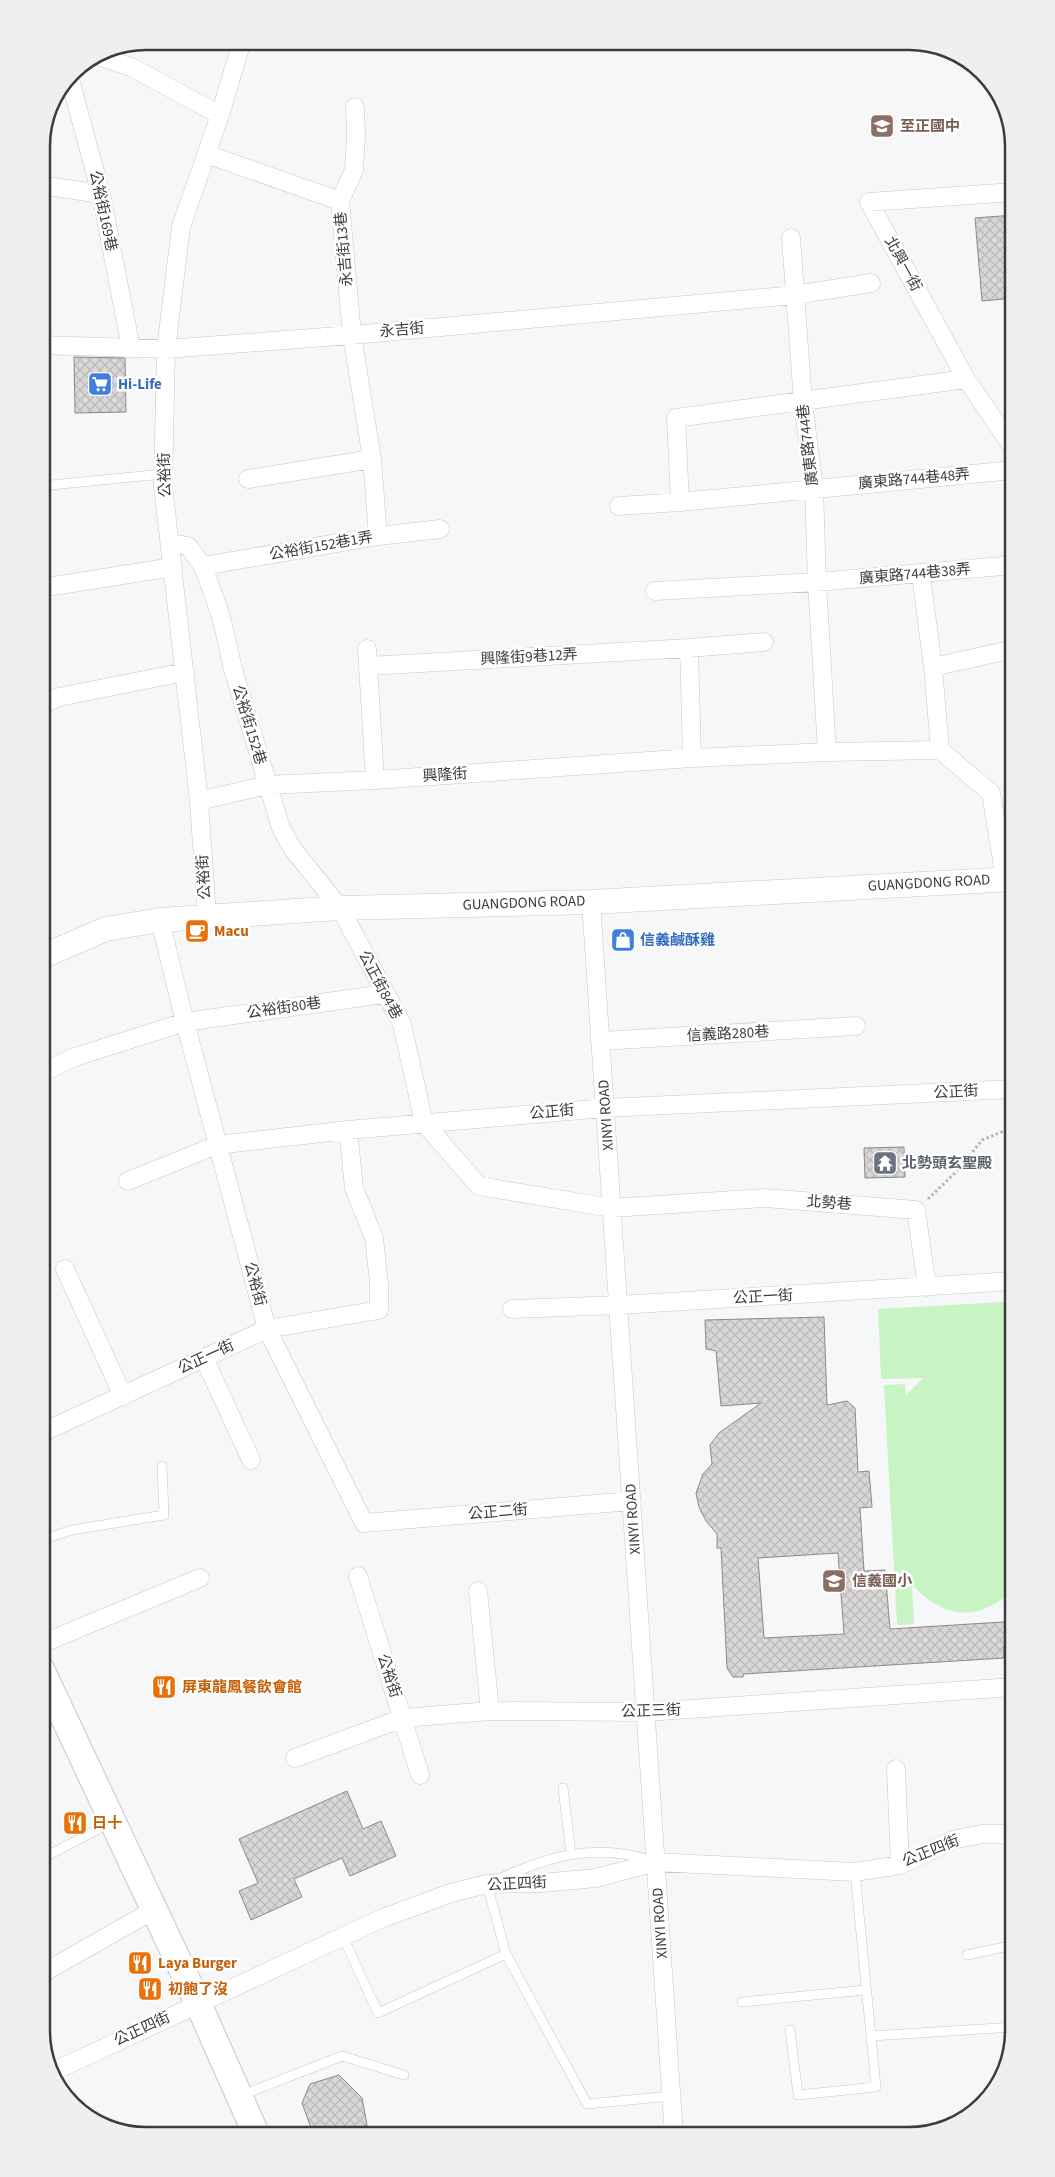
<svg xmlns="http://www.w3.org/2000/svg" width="1055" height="2177" viewBox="0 0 1055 2177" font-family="'Source Sans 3','Noto Sans TC',sans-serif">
<defs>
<pattern id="building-cross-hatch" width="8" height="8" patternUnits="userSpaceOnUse" patternTransform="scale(1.25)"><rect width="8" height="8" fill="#d9d6d6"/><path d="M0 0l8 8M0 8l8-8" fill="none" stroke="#bbb9b9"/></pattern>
</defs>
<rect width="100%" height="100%" fill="#f6f7f9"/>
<!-- grass -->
<path fill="#c8f4c3" d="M1004,1302L1005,1319H1014V1589C979,1623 944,1619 912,1585L914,1624L897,1625L884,1385L905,1384L906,1395L923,1378L881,1379L878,1309Z"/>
<!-- building -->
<path fill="url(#building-cross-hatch)" stroke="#8c8a89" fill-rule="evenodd" d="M1014,215V298L982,301L975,218Z
M74,357L125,358L126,412L75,413Z
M904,1147L905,1177L865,1178L864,1148Z
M824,1317L827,1405L847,1401L855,1408L858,1472L869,1471L872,1507L860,1508L864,1571L885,1570L890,1629L1003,1622L1010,1626L1012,1632L1011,1640L1004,1645V1658L744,1674L743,1677H733L727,1668L721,1548H717V1534L706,1521L699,1507L696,1493L703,1474L712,1464L710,1445L719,1433L761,1403L721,1406L716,1351L706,1349L705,1320ZM838,1553L844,1634L764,1638L758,1558Z
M347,1791L363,1829L381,1821L396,1856L350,1876L342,1858L294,1879L302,1897L251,1920L239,1891L258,1883L239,1839Z
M339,2075L362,2098L369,2136H314L302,2103L310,2084Z"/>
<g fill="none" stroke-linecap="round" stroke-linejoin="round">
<defs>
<path id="lane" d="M41,486L163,474
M41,1540L72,1530L164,1515L162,1466
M563,1788L571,1853
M41,1859L110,1823
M855,1872L871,2036
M343,1937L378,2013L506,1954L487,1884C542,1859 590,1841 650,1860
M506,1954L587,2104L672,2096
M967,1955L1014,1945
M742,2002L866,1990
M790,2030L798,2095L876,2087L871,2036L1014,2027
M242,2095L342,2056L404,2075"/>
<path id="street" d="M95,56H99L133,68L220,115
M69,76L101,194L131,348
M355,107L356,135L354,170L340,201L352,335L372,459L378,536
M206,154L340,201
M41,185L101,194
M791,238L803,402L814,488L817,582L827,752
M41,345L166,349L352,335L795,295L871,283
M1014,449L966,379L869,202L1014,192
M248,479L372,459
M680,502L676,418L966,379
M619,506L680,502L1014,470
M171,543L188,546L203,566L221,616L233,669L281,828L292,848L340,908L402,1024L424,1123L479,1186L612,1208L765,1198L916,1210L927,1287
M203,566L378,536L440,529
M921,575L933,667L940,750
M41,588L173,567
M655,591L817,582L1014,565
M367,649L375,780
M368,666L689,648
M933,667L1014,649
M41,705L59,697L185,672
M692,758L689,648L764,642
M199,801L267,785L375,780L692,758L827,752L940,750L991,793L1005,879
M591,902L674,2136
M207,916L199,801L163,486L166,349L181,227L220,115L242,41
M160,920L185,1022L267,1329L364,1523L632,1501
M600,1041L856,1026
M41,1073L75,1057L185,1022L384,994
M128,1181L217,1145L348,1130L605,1108L1014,1089
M65,1269L123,1396
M512,1309L619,1305L1014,1281
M204,1358L251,1460
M41,1433L267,1329L379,1310V1283L374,1238L354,1188L348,1130
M358,1576L420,1775
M478,1591L490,1711
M41,1644L200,1578
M295,1758L403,1718L490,1711L646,1712L1014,1687
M896,1769L900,1865
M41,1974L154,1910
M50,2073L383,1918L451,1893L487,1884L541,1883L596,1878L656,1862L855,1872L900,1865L953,1840L982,1834H1014"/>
<path id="secondary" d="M41,957L106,929L160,920L340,908L591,902L1014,879"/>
<path id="primary" d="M41,1669L198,2003L257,2136"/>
</defs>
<!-- lane casing -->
<use href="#lane" stroke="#c5c7c9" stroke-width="10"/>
<!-- street casing -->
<use href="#street" stroke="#c5c7c9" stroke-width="19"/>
<!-- secondary casing -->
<use href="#secondary" stroke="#c5c7c9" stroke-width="25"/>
<!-- primary casing -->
<use href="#primary" stroke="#c5c7c9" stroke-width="28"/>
<!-- path -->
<path stroke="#b6b7b8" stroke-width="3" stroke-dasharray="2.5 2.5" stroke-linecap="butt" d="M928,1199L960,1168L982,1140L1014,1127"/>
<!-- lane -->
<use href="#lane" stroke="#fff" stroke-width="9"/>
<!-- street -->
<use href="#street" stroke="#fff" stroke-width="18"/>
<!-- secondary -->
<use href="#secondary" stroke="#fff" stroke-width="24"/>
<!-- primary -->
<use href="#primary" stroke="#fff" stroke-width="26"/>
</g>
<!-- icons -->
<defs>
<symbol id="school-square" viewBox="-11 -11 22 22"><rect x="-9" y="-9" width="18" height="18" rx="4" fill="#8d6e63" stroke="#fff"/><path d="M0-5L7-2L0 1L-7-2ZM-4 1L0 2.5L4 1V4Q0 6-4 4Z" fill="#fff"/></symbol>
<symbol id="supermarket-square" viewBox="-11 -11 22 22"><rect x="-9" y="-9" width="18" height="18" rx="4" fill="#3f7fe0" stroke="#fff"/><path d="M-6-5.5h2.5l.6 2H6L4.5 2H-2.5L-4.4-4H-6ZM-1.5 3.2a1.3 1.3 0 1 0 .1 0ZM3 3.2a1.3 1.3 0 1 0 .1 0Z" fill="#fff"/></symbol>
<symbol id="cafe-square" viewBox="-11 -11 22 22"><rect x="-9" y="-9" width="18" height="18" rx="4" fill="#e8710a" stroke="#fff"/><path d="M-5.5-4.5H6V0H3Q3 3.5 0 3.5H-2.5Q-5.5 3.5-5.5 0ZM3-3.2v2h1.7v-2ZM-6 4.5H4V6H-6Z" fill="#fff"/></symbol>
<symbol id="shop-square" viewBox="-11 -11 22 22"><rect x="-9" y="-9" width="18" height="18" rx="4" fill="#3f7fe0" stroke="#fff"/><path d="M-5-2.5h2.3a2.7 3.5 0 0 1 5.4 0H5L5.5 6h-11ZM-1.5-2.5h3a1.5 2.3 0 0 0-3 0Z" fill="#fff"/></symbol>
<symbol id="temple-square" viewBox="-11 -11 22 22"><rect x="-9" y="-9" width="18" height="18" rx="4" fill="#6b7280" stroke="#fff"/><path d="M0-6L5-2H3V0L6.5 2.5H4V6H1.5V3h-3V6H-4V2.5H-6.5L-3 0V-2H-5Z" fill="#fff"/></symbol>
<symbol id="restaurant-square" viewBox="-11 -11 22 22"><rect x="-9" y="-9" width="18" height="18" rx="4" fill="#e8710a" stroke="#fff"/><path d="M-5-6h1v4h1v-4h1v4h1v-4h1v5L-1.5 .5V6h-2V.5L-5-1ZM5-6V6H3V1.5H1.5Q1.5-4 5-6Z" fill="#fff"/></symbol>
</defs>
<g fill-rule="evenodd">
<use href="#school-square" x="868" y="112" width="28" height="28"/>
<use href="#supermarket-square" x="86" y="370" width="28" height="28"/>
<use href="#cafe-square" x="183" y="917" width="28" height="28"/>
<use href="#shop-square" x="609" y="926" width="28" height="28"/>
<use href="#temple-square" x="871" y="1149" width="28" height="28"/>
<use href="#school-square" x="820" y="1567" width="28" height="28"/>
<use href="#restaurant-square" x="150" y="1673" width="28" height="28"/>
<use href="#restaurant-square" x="61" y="1809" width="28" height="28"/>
<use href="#restaurant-square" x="126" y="1949" width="28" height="28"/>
<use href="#restaurant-square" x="136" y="1975" width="28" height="28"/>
</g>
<g text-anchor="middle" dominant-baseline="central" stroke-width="5" stroke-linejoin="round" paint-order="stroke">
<!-- education labels -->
<g font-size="15" font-weight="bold" fill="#785e54" stroke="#fff" text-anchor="start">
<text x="900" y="126">至正國中</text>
<text x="852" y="1581">信義國小</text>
</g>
<!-- street labels -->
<g font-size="15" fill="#3b3c3d" stroke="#fff">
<text transform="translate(103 211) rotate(78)">公裕街169巷</text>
<text transform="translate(344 249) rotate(-95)">永吉街13巷</text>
<text transform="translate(903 264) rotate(61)">北興一街</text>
<text transform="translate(402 330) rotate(-5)">永吉街</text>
<text transform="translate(808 445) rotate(-97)">廣東路744巷</text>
<text transform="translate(165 475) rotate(-92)">公裕街</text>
<text transform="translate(914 479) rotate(-5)">廣東路744巷48弄</text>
<text transform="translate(321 546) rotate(-10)">公裕街152巷1弄</text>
<text transform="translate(915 574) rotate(-5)">廣東路744巷38弄</text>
<text transform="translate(529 657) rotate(-3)">興隆街9巷12弄</text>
<text transform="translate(249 725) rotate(73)">公裕街152巷</text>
<text transform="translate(445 775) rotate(-4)">興隆街</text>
<text transform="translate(204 877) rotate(-94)">公裕街</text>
<text transform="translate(929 883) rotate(-3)">GUANGDONG ROAD</text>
<text transform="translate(524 903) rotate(-2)">GUANGDONG ROAD</text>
<text transform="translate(380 985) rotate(62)">公正街84巷</text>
<text transform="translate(284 1008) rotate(-8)">公裕街80巷</text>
<text transform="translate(728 1034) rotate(-3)">信義路280巷</text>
<text transform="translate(956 1092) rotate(-3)">公正街</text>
<text transform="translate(552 1112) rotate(-5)">公正街</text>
<text transform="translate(606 1115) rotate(-94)">XINYI ROAD</text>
<text transform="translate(829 1203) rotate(4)">北勢巷</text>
<text transform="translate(255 1284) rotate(75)">公裕街</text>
<text transform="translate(763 1297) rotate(-3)">公正一街</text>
<text transform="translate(206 1357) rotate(-25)">公正一街</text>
<text transform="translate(498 1512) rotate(-5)">公正二街</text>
<text transform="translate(633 1519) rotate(-94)">XINYI ROAD</text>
<text transform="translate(389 1676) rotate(72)">公裕街</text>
<text transform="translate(651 1711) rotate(-2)">公正三街</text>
<text transform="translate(931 1851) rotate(-22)">公正四街</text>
<text transform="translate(517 1884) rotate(-3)">公正四街</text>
<text transform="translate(660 1923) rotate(-94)">XINYI ROAD</text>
<text transform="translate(142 2029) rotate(-25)">公正四街</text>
</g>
<!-- shop labels -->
<g font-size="15" font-weight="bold" fill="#366cbe" stroke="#fff" text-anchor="start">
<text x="118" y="384">Hi-Life</text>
<text x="640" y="940">信義鹹酥雞</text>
</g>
<!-- food labels -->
<g font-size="15" font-weight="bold" fill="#c56008" stroke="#fff" text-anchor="start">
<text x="214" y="931">Macu</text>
<text x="182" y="1687">屏東龍鳳餐飲會館</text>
<text x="92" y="1823">日十</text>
<text x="158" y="1963">Laya Burger</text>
<text x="168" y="1989">初飽了沒</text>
</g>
<!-- worship labels -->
<g font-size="15" font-weight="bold" fill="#5b616d" stroke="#fff" text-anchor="start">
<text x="902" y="1163">北勢頭玄聖殿</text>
</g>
</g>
<!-- crop -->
<path d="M0 0H1055V2177H0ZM146 50H909A96 96 0 0 1 1005 146V2031A96 96 0 0 1 909 2127H146A96 96 0 0 1 50 2031V146A96 96 0 0 1 146 50Z" fill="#efefef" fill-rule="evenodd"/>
<path fill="none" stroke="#3b3c3d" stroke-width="2.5" d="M146 50H909A96 96 0 0 1 1005 146V2031A96 96 0 0 1 909 2127H146A96 96 0 0 1 50 2031V146A96 96 0 0 1 146 50Z"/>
</svg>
